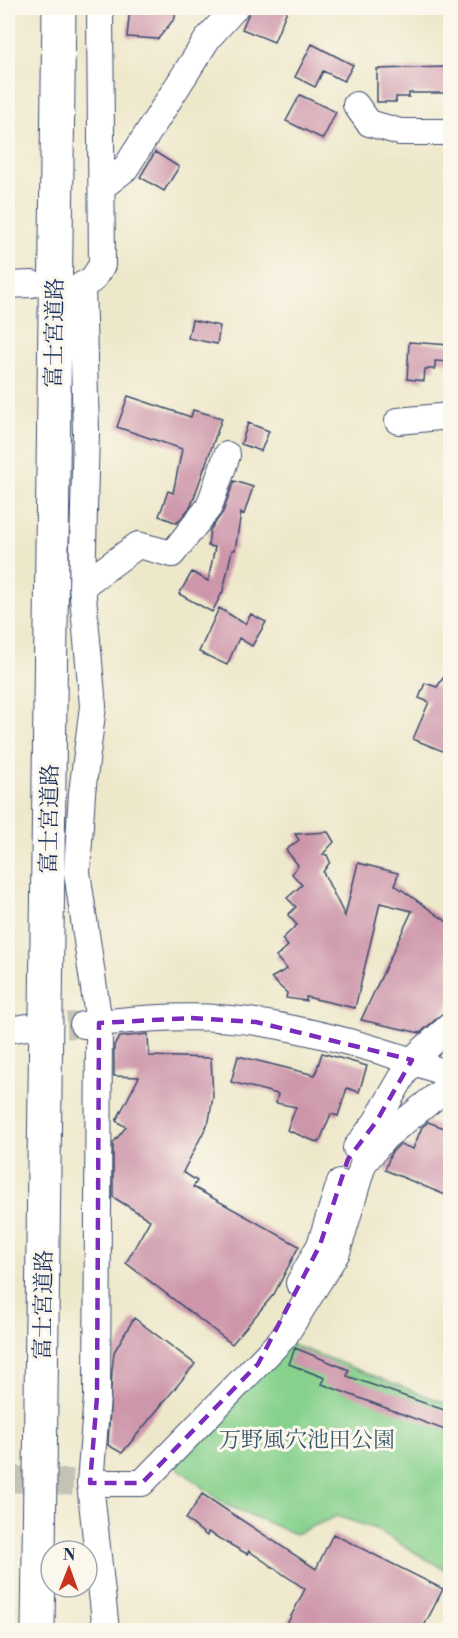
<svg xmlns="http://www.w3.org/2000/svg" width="458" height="1638" viewBox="0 0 458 1638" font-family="'Libre Bodoni','Noto Serif JP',serif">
<rect width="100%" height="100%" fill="#fbf7ec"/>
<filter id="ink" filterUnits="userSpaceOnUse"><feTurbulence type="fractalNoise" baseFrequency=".0167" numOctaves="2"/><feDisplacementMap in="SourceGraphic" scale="12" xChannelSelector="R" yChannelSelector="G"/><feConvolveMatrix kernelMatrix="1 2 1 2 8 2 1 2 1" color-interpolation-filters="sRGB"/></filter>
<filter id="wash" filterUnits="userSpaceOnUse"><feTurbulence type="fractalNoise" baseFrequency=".008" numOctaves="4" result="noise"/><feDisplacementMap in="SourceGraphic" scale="24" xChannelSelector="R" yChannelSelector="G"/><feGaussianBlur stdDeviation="1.35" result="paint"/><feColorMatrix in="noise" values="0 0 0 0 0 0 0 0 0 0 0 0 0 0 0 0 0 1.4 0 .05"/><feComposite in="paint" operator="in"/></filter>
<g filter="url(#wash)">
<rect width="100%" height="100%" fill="#eee8cb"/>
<!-- green -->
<path fill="#87d18d" stroke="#518076" stroke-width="1.5" d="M288,1343L450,1405V1573L376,1529L337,1516L295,1534L226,1505L170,1462Z"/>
<g id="blocks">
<!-- building -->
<path fill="#cd96aa" d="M130,8H176L175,18L158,39L127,37Z
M251,8H288L274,42L242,29Z
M312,44L353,65L344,81L323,71L315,87L295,77Z
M445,67V71H450V93H409V97H396V102H377V69Z
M300,95L336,112L323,139L286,121Z
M155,152L179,167L164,191L140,177Z
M192,320L220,326L217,344L188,338Z
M409,342L450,345V362L435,361V369H425L424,381L407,379Z
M128,396L191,417L193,410L222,418L191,506L177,523L159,516L168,491L173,493L182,449L117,427Z
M248,423L269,431L261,451L241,444Z
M234,481L253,487L244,514L241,513L235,550H232L223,591L212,612L179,594L192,572L208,581L215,547L208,546L210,530L223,512Z
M219,608L245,624L251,614L266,622L252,646L239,638L227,665L199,652Z
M450,668V704L444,723L447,724L444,731L450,733V754L413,739L429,702L419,698L425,683L437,687Z
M328,832L334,842L323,854L327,855L330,862L323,872L345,916L358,863L398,873L395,885L450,924V1003L443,1013L420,1033L361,1020L412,911L380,903L355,1008L306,997V1001L286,998L287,993L271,978L287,969L276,957L288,946L282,939L297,925L288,915L296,907L287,898L302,885L292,874L298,865L286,850L299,840L295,834Z
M148,1034L149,1056L211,1058L213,1096L209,1121L183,1172L197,1181L193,1187L299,1246L274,1294L232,1344L126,1263L150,1220L113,1197V1143L126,1127L116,1121L139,1077L114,1076V1045L120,1037Z
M322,1053L367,1066L359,1092L347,1088L338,1116L331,1114L319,1143L287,1130L296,1107L276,1103L278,1094L231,1082L238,1056L315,1075Z
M428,1122L450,1130V1197L385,1170L391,1153L400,1144L413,1149L422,1127Z
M134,1318L195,1364L122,1453L108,1445L112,1371L114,1352Z
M295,1348L349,1370L347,1376L450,1412V1432L322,1384L325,1378L289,1364Z
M202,1494L316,1569L333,1534L443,1589L422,1630H284L305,1589L249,1551L247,1554L208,1532L207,1536L186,1519Z"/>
</g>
</g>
<g filter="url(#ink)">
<use href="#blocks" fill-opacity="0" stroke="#3b4b6e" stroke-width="1.5"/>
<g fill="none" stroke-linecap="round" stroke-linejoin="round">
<!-- minor-tunnel -->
<path stroke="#c4c3b5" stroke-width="26" stroke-dasharray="26 13" stroke-linecap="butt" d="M28,1027L83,1025
M8,1479L90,1483"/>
<defs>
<path id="minor" d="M100,8L102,265L92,280L82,285L86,432L82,586L93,706L82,793L77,872L99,1023L97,1397L90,1483L106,1630
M356,105L369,123L400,132H450
M102,187L125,169L208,38L235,8
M8,285L32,284
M398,421L450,416
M82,586L138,545L172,554L209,507L227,455
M83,1025C139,1018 201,1013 256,1022C319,1032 392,1052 450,1075
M8,1030L27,1027
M356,1148L376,1122L412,1060L450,1026
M299,1283L320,1245L340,1183
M90,1483H142L284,1337L337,1252L363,1164L385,1137L450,1085"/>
<path id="highway" d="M38,1630L59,8"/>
</defs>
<!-- minor casing -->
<use href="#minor" stroke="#3b4b6e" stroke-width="28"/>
<!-- highway casing -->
<use href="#highway" stroke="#3b4b6e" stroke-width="35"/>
<!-- minor -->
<use href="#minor" stroke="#fff" stroke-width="26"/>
<!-- highway -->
<use href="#highway" stroke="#fff" stroke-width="33"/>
</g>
</g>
<!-- marked area -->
<path fill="none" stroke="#7b2cbf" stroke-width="4.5" stroke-dasharray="12 8" stroke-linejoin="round" d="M191,1018L256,1022L412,1060L376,1122L348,1159L320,1245L258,1364L142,1483H90L97,1397L99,1023Z"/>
<g text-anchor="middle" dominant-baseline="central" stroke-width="6" stroke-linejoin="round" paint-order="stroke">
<!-- street labels -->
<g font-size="22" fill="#1b2f5e" stroke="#fbf7ec">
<text transform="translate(55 333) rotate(-89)">富士宮道路</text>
<text transform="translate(50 819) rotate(-89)">富士宮道路</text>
<text transform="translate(44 1305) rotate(-89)">富士宮道路</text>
</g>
<!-- park labels -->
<g font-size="22" fill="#36586a" stroke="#fbf7ec">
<text x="307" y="1440">万野風穴池田公園</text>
</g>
</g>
<!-- margin -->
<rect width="458" height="1638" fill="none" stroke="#fbf7ec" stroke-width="30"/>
<!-- north arrow -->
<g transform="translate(69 1569) rotate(1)"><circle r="28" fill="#fbf7ec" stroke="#a1a7b3" stroke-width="1.5"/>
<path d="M0-4.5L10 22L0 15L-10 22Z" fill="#c8321e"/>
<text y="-9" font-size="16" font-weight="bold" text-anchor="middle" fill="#1b2f5e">N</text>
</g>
</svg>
